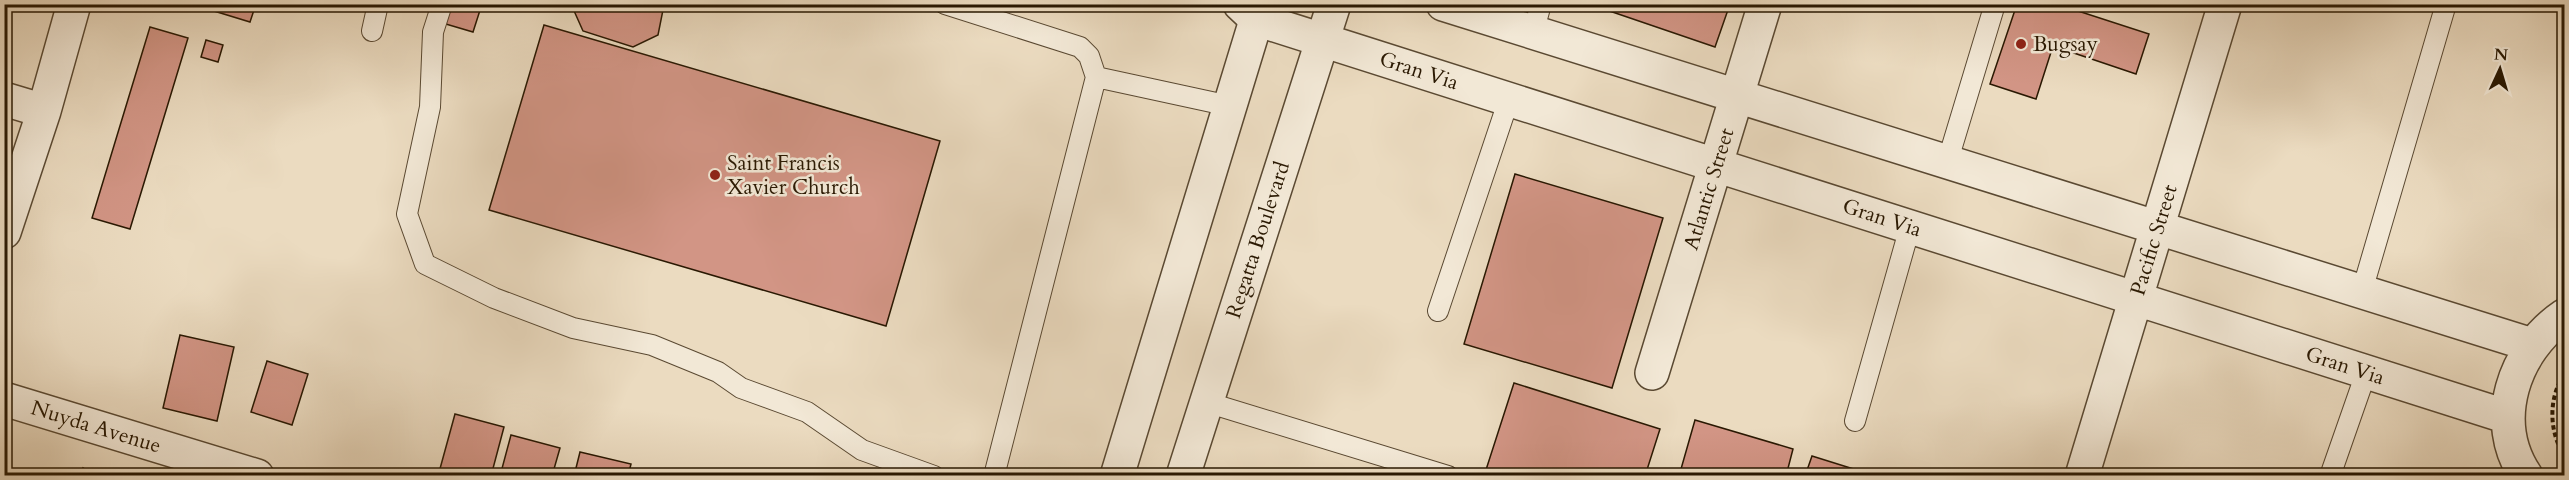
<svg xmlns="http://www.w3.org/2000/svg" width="2569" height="480" viewBox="0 0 2569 480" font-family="Cardo,serif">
<rect width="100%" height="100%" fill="#ebdbc0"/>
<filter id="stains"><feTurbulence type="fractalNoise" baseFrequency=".00333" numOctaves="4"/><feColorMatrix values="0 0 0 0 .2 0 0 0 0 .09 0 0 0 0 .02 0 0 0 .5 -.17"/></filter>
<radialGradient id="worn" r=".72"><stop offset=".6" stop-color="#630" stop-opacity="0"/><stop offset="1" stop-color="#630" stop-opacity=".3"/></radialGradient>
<!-- building -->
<path fill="#d29585" stroke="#291802" stroke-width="1.5" d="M191,4H256L250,22Z
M445,4H482L473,32L439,22Z
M571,4H664V5L658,35L633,47L583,31Z
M1589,4H1730L1715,47Z
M2017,4H2077L2075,10L2149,34L2136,74L2053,46L2036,99L1990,84Z
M2364,4H2385L2384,10Z
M544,25L940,141L886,326L489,210Z
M150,27L188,38L130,229L92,218Z
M206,40L223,45L218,62L201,57Z
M1515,174L1663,218L1612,388L1464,344Z
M180,335L234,347L217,421L163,408Z
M267,361L308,374L292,425L251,412Z
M1514,383L1660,429L1645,476H1484Z
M455,414L504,427L491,476H438Z
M1695,420L1793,449L1786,476H1679Z
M511,435L560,448L552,476H500Z
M580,452L631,464L628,476H574Z
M1812,456L1876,476H1805Z
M83,468L96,476H81Z
M645,471L662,476H644Z"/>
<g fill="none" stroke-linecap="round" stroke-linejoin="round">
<defs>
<path id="service" d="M442,4L433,32L430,107L407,214L425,264L494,298L573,328L652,345L718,372L741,388L807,412L862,450L934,476
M945,4L1080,47L1089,56L1096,77L994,476
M372,31L378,4
M1533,33L1541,4
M1096,77L1230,106
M1947,163L1995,4
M2362,291L2446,4
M1438,311L1509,99
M1206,402L1448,476
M1855,421L1910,227
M2330,476L2366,373"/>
<path id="minor" d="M1240,4L1256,19L2508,417
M1443,4L2532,345
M4,99L44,111
M4,232L44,111L74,4
M1652,373L1765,4
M4,399L257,476
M2082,476L2225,4
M2526,476C2489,421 2514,350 2564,316"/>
<path id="tertiary" d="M1117,476L1261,4
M1183,476L1334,4"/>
</defs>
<!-- service casing -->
<use href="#service" stroke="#5a4932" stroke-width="22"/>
<!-- minor casing -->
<use href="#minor" stroke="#5a4932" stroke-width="36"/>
<!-- tertiary casing -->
<use href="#tertiary" stroke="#5a4932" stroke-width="36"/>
<!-- path -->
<path stroke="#291802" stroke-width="4" stroke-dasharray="4.5 3" stroke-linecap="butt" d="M2564,375C2548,398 2549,432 2564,455"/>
<!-- service -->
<use href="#service" stroke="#f2e8d6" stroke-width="20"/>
<!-- minor -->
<use href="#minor" stroke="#f2e8d6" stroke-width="33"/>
<!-- tertiary -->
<use href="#tertiary" stroke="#f2e8d6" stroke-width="33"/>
</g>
<!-- markers -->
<g fill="#8f2418" stroke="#f2e8d6" stroke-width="2">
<circle cx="2021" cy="44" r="6"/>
<circle cx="715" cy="175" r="6"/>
</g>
<g text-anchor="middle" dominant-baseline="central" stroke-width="5" stroke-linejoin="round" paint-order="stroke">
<!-- poi labels -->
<g font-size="21" fill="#291802" stroke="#f2e8d6" text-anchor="start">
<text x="2033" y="44">Bugsay</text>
<text x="727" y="163">Saint Francis<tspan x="727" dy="24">Xavier Church</tspan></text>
</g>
<!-- street labels -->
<g font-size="21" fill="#291802" stroke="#f2e8d6">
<text transform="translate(1419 71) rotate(18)">Gran Via</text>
<text transform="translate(1709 189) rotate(-73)">Atlantic Street</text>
<text transform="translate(1882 218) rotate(18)">Gran Via</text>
<text transform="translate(1258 240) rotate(-72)">Regatta Boulevard</text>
<text transform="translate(2154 240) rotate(-73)">Pacific Street</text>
<text transform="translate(2345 366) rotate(18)">Gran Via</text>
<text transform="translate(96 427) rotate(17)">Nuyda Avenue</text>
</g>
</g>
<!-- margin -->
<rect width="2569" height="480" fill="none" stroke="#ebdbc0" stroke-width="24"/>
<rect x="6" y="6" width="2557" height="468" fill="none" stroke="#291802" stroke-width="3"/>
<rect x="12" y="12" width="2545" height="456" fill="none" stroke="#291802" stroke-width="1.5"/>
<!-- north arrow -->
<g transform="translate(2500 69) rotate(4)" stroke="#f2e8d6" stroke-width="4.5" paint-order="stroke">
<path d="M0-4.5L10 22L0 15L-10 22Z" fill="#291802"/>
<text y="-9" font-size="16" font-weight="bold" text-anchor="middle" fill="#291802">N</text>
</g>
<rect width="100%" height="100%" filter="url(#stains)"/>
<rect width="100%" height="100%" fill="url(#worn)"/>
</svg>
